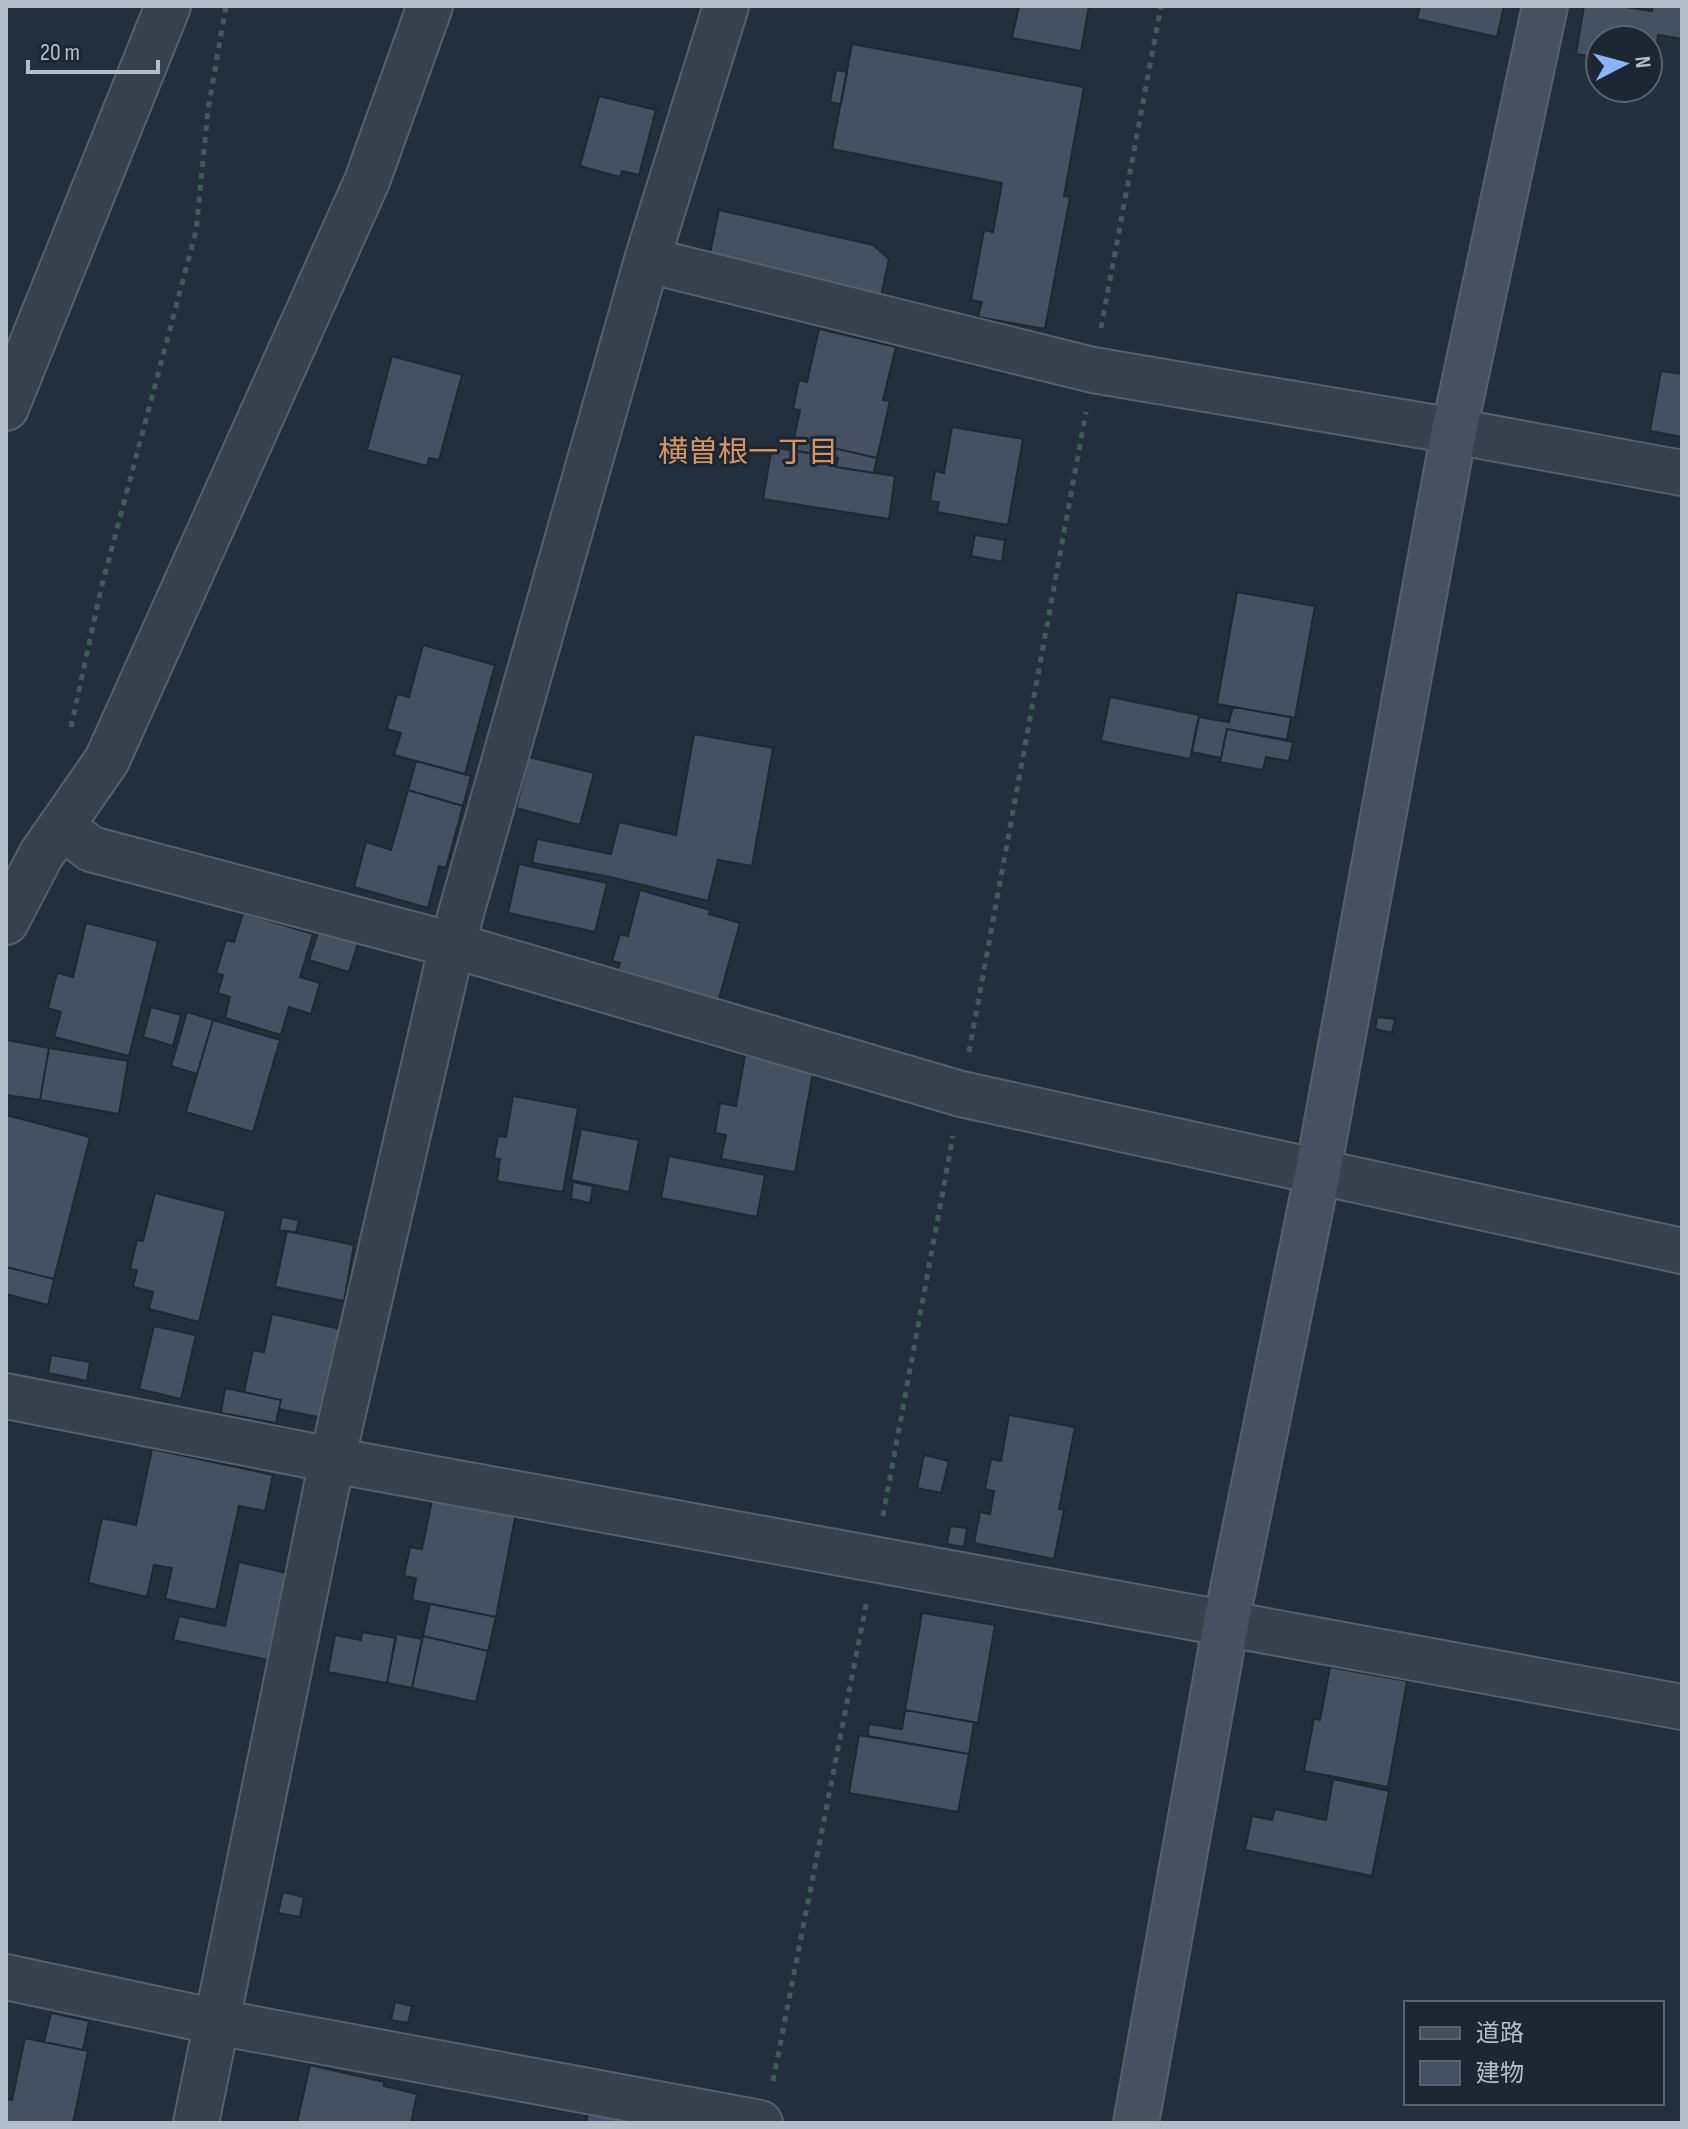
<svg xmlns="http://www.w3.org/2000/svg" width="1688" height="2129" viewBox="0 0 1688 2129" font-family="'Sofia Sans Condensed','Noto Sans JP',sans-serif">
<rect width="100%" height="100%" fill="#242f3e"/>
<!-- building -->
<path fill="#455162" stroke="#1f2835" stroke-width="2" d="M1019,6H1089L1081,51L1012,38Z
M1420,6H1504L1497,37L1417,19Z
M1584,6H1620L1652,11V6H1682V39L1658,35L1654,66L1648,65V40H1600V58L1576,54Z
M852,44L1084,87L1064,196L1070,197L1045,329L978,317L982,302L971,300L984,230L993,232L1002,183L832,149Z
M836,70L847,72L841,104L830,102Z
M599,96L656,110L639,175L622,171L620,177L580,166Z
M719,210L873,245L889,259L881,296L709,258Z
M819,329L896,347L883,400L890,401L877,458L794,439L800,410L793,409L799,380L807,382Z
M392,356L462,375L439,460L429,458L427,466L367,450Z
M1661,371L1682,374V437L1650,431Z
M952,427L1023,439L1008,525L937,512L939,502L930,501L935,471L944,473Z
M794,439L877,458L874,473L836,467L838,458L792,450Z
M772,447L838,458L836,467L895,476L889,519L763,499Z
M975,535L1005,540L1002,562L971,556Z
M1237,592L1315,606L1295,718L1217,704Z
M423,645L495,665L465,774L394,755L401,733L387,729L397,694L409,697Z
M1110,697L1199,715L1190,759L1101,741Z
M1233,707L1291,717L1287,740L1227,729L1221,758L1192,752L1199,717L1229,722Z
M1227,729L1293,742L1289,761L1266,757L1263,770L1220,762Z
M694,734L773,748L752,866L718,860L708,901L606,876L532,863L537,839L611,854L619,822L676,835Z
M529,757L594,773L580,825L516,808Z
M416,761L471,776L463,806L408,790Z
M408,790L463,806L446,868L439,866L428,908L354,887L366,842L391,850Z
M519,864L607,883L595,932L508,913Z
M640,890L710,910L709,914L740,923L717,1006L616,977L620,963L612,961L620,934L628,936Z
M243,913L313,934L300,977L320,983L311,1014L289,1007L281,1035L225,1018L230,997L218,993L223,975L216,973L226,940L234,942Z
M323,918L362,930L349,972L309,960Z
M86,923L158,941L129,1056L54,1037L61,1012L48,1008L57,973L73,977Z
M151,1007L181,1015L173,1046L143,1037Z
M187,1012L213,1020L197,1074L171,1066Z
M1377,1017L1395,1019L1392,1033L1375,1029Z
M213,1020L280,1040L253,1132L186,1112Z
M7,1040L49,1048L40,1100L6,1095Z
M49,1048L128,1061L119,1114L40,1100Z
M745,1055L814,1067L795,1172L721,1159L726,1135L715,1133L720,1103L736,1106Z
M513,1096L578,1108L563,1192L497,1181L500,1159L494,1158L498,1136L506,1137Z
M6,1115L90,1137L54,1279L6,1267Z
M581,1129L639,1140L629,1192L571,1180Z
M669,1156L765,1175L757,1217L661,1198Z
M573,1182L593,1186L590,1203L571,1199Z
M155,1193L226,1211L199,1322L149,1309L153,1292L133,1287L137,1270L130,1269L137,1240L143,1241Z
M282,1217L299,1220L296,1233L279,1230Z
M287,1231L354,1245L344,1301L275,1287Z
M6,1267L54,1279L48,1305L6,1294Z
M272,1314L341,1329L322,1418L279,1409L281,1400L244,1392L253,1350L264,1352Z
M154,1326L196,1335L181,1399L139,1389Z
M51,1355L90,1362L87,1381L48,1373Z
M225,1388L281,1400L276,1423L221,1413Z
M1009,1415L1075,1427L1059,1509L1064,1510L1054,1559L974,1543L980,1512L990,1514L994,1491L985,1489L991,1459L1001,1461Z
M152,1449L273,1475L265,1511L239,1506L216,1610L165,1599L172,1568L154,1565L147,1597L88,1583L102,1518L136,1525Z
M924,1455L949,1461L941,1493L917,1488Z
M433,1496L516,1513L496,1617L412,1600L416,1578L404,1576L410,1547L422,1549Z
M950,1526L967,1528L964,1547L947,1544Z
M239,1562L287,1573L268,1660L173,1640L179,1616L225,1626Z
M430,1604L496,1617L488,1651L423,1636Z
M922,1613L995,1625L978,1723L905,1710Z
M362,1632L396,1638L387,1683L328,1672L335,1635L361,1640Z
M396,1634L422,1639L412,1688L387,1683Z
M423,1636L488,1651L476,1702L412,1688Z
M1330,1667L1407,1681L1388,1787L1304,1771L1314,1718L1320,1720Z
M905,1710L974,1722L969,1754L868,1736L869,1724L902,1729Z
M859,1735L969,1754L958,1812L849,1793Z
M1333,1779L1389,1791L1372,1876L1245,1850L1252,1816L1272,1820L1275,1809L1326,1820Z
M283,1892L304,1897L300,1917L278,1913Z
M395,2002L412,2006L408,2023L391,2020Z
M51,2013L89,2021L83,2050L44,2042Z
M25,2038L88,2051L73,2123H6V2099L12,2100Z
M310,2065L384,2082V2086L417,2094L411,2123H297Z
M589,2110L654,2123H586Z"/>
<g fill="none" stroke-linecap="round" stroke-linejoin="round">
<defs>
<path id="street" d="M647,260L1093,370L1454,431L1682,473
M6,408L168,6
M61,826L91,849L452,945L961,1094L1682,1251
M6,922L41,855L107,760L367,181L430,6
M6,1396L332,1460L1682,1707
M6,1977L217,2022L760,2123
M196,2123L332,1460L452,945L647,260L726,6"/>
<path id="secondary" d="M1136,2123L1226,1623L1318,1171L1454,431L1545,6"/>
</defs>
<!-- street casing -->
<use href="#street" stroke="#565f6c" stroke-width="48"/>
<!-- secondary casing -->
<use href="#secondary" stroke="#565f6c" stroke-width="48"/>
<!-- path -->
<path stroke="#44595c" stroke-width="5" stroke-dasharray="6 6" stroke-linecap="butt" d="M1101,328L1161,6
M71,727L101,589L196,231L208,110L226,6
M969,1052L1086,412
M883,1516L953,1136
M773,2081L867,1600"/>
<!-- street -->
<use href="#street" stroke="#38414e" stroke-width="44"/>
<!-- secondary -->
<use href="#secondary" stroke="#465061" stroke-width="44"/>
</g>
<g text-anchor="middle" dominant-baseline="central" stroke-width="6" stroke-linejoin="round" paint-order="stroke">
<!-- neighbourhood labels -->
<g font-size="30" fill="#d59563" stroke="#1d2633">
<text x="748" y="453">横曽根一丁目</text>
</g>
</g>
<!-- border -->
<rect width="1688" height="2129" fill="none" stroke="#b4bcc9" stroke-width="16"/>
<!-- legend -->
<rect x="1404" y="2001" width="260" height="104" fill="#1d2633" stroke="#59626f" stroke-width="2"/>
<rect x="1420" y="2027" width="40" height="12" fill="#465061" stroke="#59626f" stroke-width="2"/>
<text x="1476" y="2041" font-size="24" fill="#b4bcc9">道路</text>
<rect x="1420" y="2061" width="40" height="24" fill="#455162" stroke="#59626f" stroke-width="2"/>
<text x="1476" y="2081" font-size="24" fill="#b4bcc9">建物</text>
<!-- north arrow -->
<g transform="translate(1624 64) rotate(84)"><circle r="38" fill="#1d2633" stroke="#59626f" stroke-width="2"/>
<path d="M0-6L14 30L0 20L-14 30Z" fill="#8ab4f8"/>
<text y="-12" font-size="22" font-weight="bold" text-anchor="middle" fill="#b4bcc9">N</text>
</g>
<!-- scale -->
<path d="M28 60v12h130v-12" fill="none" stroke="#b4bcc9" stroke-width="4"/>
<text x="40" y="60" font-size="24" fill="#b4bcc9" stroke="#1d2633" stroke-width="6" paint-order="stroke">20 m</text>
</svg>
